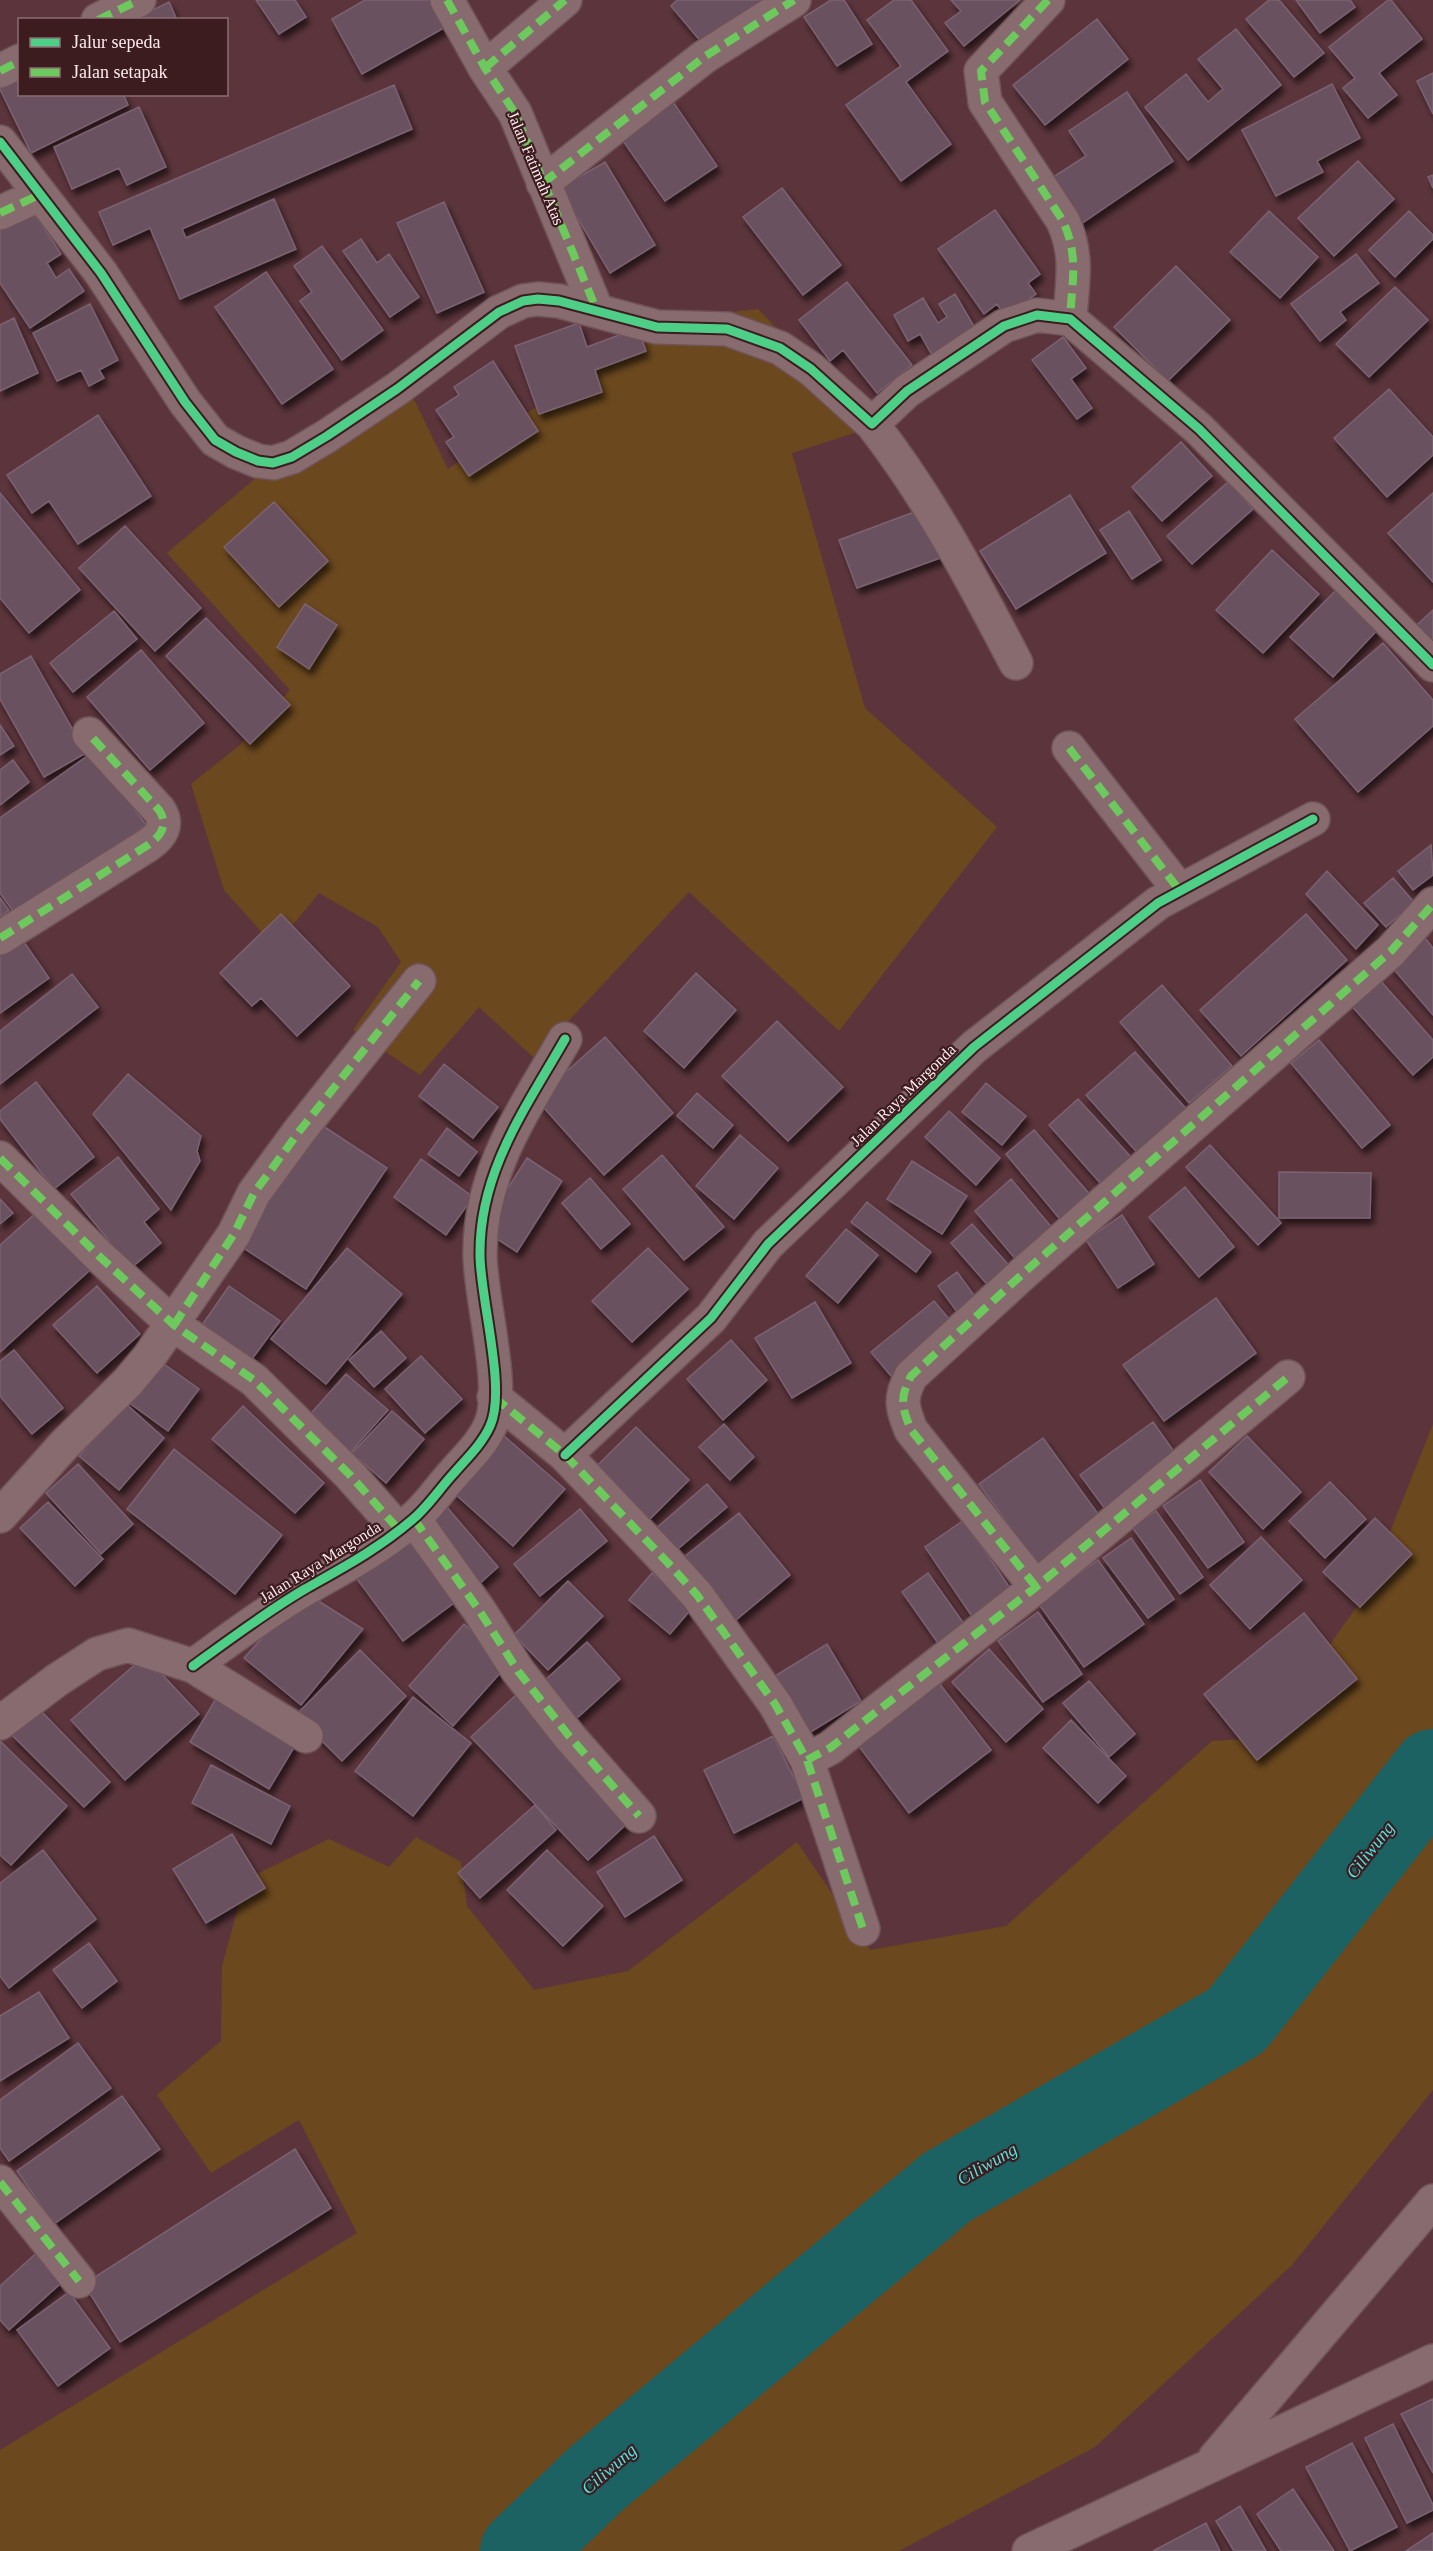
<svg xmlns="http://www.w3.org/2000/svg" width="1433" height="2551" viewBox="0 0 1433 2551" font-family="'Times New Roman',serif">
<defs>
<filter id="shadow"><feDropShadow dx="3.5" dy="6" stdDeviation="3" flood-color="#0009"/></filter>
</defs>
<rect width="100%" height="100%" fill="#5c353c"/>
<!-- green -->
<path fill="#6b481e" d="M758,309L873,427L792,453L865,708L997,827L839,1031L689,892L534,1058L479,1007L420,1075L353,1030L401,962L378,927L319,893L275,947L224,890L191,784L240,745L290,690L167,553L290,449L399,369L448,469L659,320Z
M1433,1424V2090L1292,2265L1095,2447L899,2551H0V2450L357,2233L299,2120L211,2173L157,2095L221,2041L222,1966L246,1879L329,1839L389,1867L416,1837L461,1862L467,1906L534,1990L628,1971L797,1842L870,1950L1006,1926L1212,1741L1262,1738L1364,1597Z"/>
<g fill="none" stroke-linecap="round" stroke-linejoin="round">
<!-- river -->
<path stroke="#1d6262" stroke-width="82" d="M521,2551L597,2478L947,2187L1236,2021L1433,1770"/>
</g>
<!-- building -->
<path fill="#69515f" stroke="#7b6271" stroke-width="1.5" filter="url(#shadow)" d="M256,0H295L306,17L279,34Z
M365,0H438L451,24L362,74L332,19Z
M677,0H766L707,49L671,6Z
M831,0H844L872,44L837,66L804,17Z
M894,0H911L948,51L906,82L951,144L901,181L846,105L901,66L867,20Z
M951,0H1020L964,46L945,23L961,11Z
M1269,0H1279L1324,53L1294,77L1246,19Z
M1296,0H1350L1355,7L1320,33Z
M1388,0H1391L1422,39L1379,73L1397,95L1368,118L1343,88L1355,78L1329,47Z
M169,2L177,20H133Z
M1097,19L1128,59L1045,125L1013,85Z
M1236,29L1281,85L1188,160L1145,107L1186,74L1208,102L1223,89L1198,59Z
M20,66V94H123L128,105L31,153L0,89V76Z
M1433,73V114L1417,81Z
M1332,84L1360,138L1317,161L1323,172L1276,196L1242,130Z
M394,85L412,129L182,229L186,238L274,199L296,249L180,299L150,228L113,245L99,212Z
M1127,92L1173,161L1078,226L1047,181L1086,156L1069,131Z
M673,102L717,166L665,201L621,138Z
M139,107L166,167L127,185L119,168L72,189L54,147Z
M1358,161L1394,199L1334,256L1298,218Z
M605,162L655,245L610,273L560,188Z
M1433,175V188L1428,177Z
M782,188L841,265L803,295L743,217Z
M444,202L484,292L437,313L397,223Z
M30,207L61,254L47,263L56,278L69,269L84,291L30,328L0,283V227Z
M995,210L1040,274L1028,283L1036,294L1005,316L997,304L984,314L938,249Z
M1269,211L1318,257L1280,298L1230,252Z
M1409,211L1433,235V239L1395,277L1369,250Z
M361,239L377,263L389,254L419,297L390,317L343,251Z
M322,246L383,330L342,360L300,301L312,292L294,266Z
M1356,254L1379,283L1340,312L1346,320L1320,341L1291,304Z
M1176,266L1230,320L1168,381L1114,327Z
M266,272L333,369L282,404L215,307Z
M847,282L912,365L877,393L843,350L830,361L799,320Z
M1395,287L1428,320L1369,377L1336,344Z
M955,294L979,335L932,355L920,334L908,341L894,315L923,298L938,323L947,317L939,304Z
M90,304L118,360L99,370L104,378L89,386L81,370L57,381L33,333Z
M14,318L38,373L0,391V325Z
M579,323L587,347L638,328L646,351L595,370L602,392L539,414L515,346Z
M1063,337L1086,368L1071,379L1092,408L1077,419L1032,360Z
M493,361L538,431L469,476L446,442L454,437L436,410L459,395L454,387Z
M1389,389L1433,437V455L1387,497L1334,438Z
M98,415L151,496L78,544L49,501L32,513L7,475Z
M1181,442L1212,476L1162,521L1132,487Z
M1228,482L1253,509L1192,564L1167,536Z
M0,493L80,590L29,633L0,598Z
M1433,493V582L1388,533Z
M1070,495L1106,553L1016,609L980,551Z
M274,502L328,561L279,607L224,547Z
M925,508L943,557L857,588L839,540Z
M1129,511L1161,560L1132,579L1100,530Z
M125,526L201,608L155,651L79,568Z
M1272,550L1319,594L1263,653L1216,610Z
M1343,583L1384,623L1333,677L1290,637Z
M305,604L337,625L309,669L277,647Z
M1433,610V643L1417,625Z
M114,611L137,639L73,692L50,663Z
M206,618L290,705L250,744L166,656Z
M1383,643L1433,700V726L1358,792L1295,719Z
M141,650L204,723L150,770L87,697Z
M31,656L86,753L44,777L0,699V674Z
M0,725L14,746L0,755Z
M93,752L146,825L17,917L0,893V818Z
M13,760L29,782L0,805V770Z
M1431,845L1433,875L1413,890L1398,871Z
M1327,871L1378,925L1356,949L1306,894Z
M1393,878L1414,902L1386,927L1364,903Z
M0,898L9,910L0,917Z
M281,914L350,986L297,1036L261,998L252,1006L220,973Z
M1306,914L1347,960L1241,1056L1200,1010Z
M17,932L49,978L0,1013V944Z
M1424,937L1433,948V1015L1391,966Z
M696,973L736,1010L684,1068L644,1031Z
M72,974L98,1007L0,1084V1031Z
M1379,979L1433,1040V1057L1413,1075L1350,1004Z
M1162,985L1232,1066L1189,1103L1120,1022Z
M777,1021L843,1087L788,1141L722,1076Z
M605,1037L673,1113L604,1175L536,1099Z
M1319,1040L1390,1125L1362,1148L1291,1063Z
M1135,1052L1190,1113L1141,1157L1086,1095Z
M444,1064L498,1107L473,1138L419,1096Z
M128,1074L201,1136L197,1151L200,1161L171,1210L93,1114Z
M36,1082L94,1157L54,1189L0,1119V1111Z
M986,1083L1026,1116L1002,1145L962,1112Z
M697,1093L733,1125L713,1148L677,1116Z
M1078,1099L1131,1157L1101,1184L1049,1125Z
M949,1111L1000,1158L976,1185L925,1137Z
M317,1122L387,1168L306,1289L236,1243Z
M447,1128L477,1152L459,1176L428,1154Z
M1034,1130L1093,1198L1063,1223L1006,1154Z
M740,1135L778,1168L734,1219L696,1186Z
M1210,1145L1281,1223L1258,1245L1186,1167Z
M662,1155L724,1227L684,1260L623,1189Z
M118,1157L159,1209L144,1222L161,1243L131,1268L71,1194Z
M527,1158L562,1181L517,1252L482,1229Z
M421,1159L473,1197L446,1235L394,1197Z
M912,1161L967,1196L942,1234L887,1199Z
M1279,1172L1371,1173L1370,1218H1279Z
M590,1178L630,1224L601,1249L562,1203Z
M1011,1179L1059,1236L1023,1268L975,1211Z
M1185,1187L1234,1247L1199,1277L1149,1217Z
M0,1199L13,1213L0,1224Z
M867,1202L931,1252L916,1272L851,1222Z
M37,1212L90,1270L0,1352V1245Z
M1122,1215L1154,1264L1118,1288L1086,1240Z
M972,1224L1014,1271L992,1290L951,1243Z
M846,1229L878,1255L838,1303L806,1276Z
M347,1248L402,1294L326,1384L271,1339Z
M648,1248L688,1289L632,1342L592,1301Z
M957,1272L982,1306L963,1320L938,1286Z
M97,1286L140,1334L97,1373L53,1325Z
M229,1286L280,1321L252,1359L202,1325Z
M1216,1298L1256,1353L1164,1421L1123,1365Z
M934,1301L954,1325L891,1376L871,1352Z
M815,1302L851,1363L792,1398L755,1338Z
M381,1331L406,1358L374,1387L349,1360Z
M731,1340L767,1380L723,1420L687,1379Z
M14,1350L63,1408L32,1434L0,1396V1361Z
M421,1356L462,1399L425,1433L385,1389Z
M154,1357L199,1389L168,1431L124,1399Z
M346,1374L388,1410L348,1455L306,1419Z
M125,1403L164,1438L119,1490L79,1456Z
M243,1406L324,1483L295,1513L212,1439Z
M392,1411L424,1439L386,1483L352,1453Z
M1153,1422L1180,1460L1108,1513L1080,1475Z
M724,1424L754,1457L730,1480L699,1447Z
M636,1427L689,1480L647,1522L594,1469Z
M495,1428L565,1489L513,1546L444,1484Z
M1247,1436L1301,1492L1263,1529L1209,1472Z
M1043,1438L1101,1518L1037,1564L979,1484Z
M174,1449L282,1535L235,1594L127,1509Z
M78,1464L133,1524L101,1554L46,1493Z
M1200,1480L1244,1542L1208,1568L1163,1506Z
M1330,1482L1366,1519L1325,1558L1289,1521Z
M707,1484L727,1507L672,1554L653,1531Z
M440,1499L498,1567L477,1586L418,1516Z
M48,1502L103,1559L75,1586L20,1528Z
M580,1509L607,1541L540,1596L514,1564Z
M1156,1511L1203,1577L1180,1594L1132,1527Z
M739,1513L790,1575L736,1620L684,1557Z
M1375,1518L1412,1554L1360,1607L1323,1572Z
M964,1520L1014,1594L975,1621L925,1547Z
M1261,1537L1302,1580L1250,1629L1210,1585Z
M1131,1538L1174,1599L1148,1618L1103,1558Z
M408,1540L455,1602L403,1641L357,1579Z
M1098,1560L1144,1624L1084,1667L1038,1603Z
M652,1573L693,1607L670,1634L629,1600Z
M928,1573L967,1628L940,1646L902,1592Z
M568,1581L603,1616L548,1670L514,1635Z
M304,1592L363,1629L301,1705L244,1658Z
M1038,1612L1082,1674L1043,1702L998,1641Z
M1304,1613L1357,1679L1257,1760L1204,1694Z
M464,1624L509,1663L453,1726L409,1686Z
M587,1642L620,1679L576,1719L543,1682Z
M827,1644L861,1701L809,1733L775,1676Z
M989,1649L1043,1709L1006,1742L952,1682Z
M360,1650L406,1696L342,1761L296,1715Z
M145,1656L199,1714L125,1780L71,1720Z
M1089,1681L1135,1734L1109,1757L1063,1703Z
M939,1683L991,1750L909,1813L858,1745Z
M220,1692L299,1739L269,1789L190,1742Z
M516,1695L633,1818L588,1860L471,1737Z
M413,1697L471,1743L413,1816L355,1771Z
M39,1709L110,1782L84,1807L12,1735Z
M1071,1720L1126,1776L1098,1803L1043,1748Z
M773,1736L804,1798L734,1833L704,1770Z
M0,1741L67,1806L11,1865L0,1855Z
M211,1765L290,1806L271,1844L192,1803Z
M535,1805L556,1830L480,1898L458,1873Z
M232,1834L265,1888L206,1923L173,1869Z
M654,1836L682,1880L625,1917L597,1872Z
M43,1850L96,1919L9,1988L0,1976V1883Z
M547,1850L603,1906L563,1946L507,1890Z
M89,1943L117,1981L82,2008L53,1970Z
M39,1992L69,2038L0,2081V2016Z
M78,2043L111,2088L9,2161L0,2148V2100Z
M122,2096L160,2149L54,2224L17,2171Z
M295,2149L331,2208L120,2342L84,2284Z
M43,2247L69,2276L9,2330L0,2320V2286Z
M69,2292L110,2348L58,2386L17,2330Z
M1433,2399V2473L1401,2414Z
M1393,2424L1433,2505V2510L1407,2523L1365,2438Z
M1352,2443L1397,2527L1350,2551L1306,2467Z
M1293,2489L1334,2551H1281L1257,2514Z
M1240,2506L1266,2551H1234L1216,2521Z
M1206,2523L1220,2551H1153Z
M1433,2533V2551H1406Z"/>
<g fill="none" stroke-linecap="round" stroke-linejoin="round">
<defs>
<path id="minor" d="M447,0L485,68L515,113L597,311
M1048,0L981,71L985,102L1063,221C1079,257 1072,281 1070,319
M98,20L139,0
M485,68L565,0
M0,71L20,61
M0,142L101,273L185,402L215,440L236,452L258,461L273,463L292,457L327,436L397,389L499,312L523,301L538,299L559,301L657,327L727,329L780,348L811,369L872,424L907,391L1004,326L1037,315L1070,319L1199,429L1433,665
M543,183L704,57L794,0
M0,213L39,195
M872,424C930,498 973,581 1016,663
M1069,748L1180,891
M0,938L148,845C161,836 169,825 159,810L89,734
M0,1158L99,1256L174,1325L254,1380L349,1474L399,1530
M494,1397L565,1455L668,1563L697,1595L775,1704L807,1760L863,1929
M565,1455L711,1318L768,1244L974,1047L1158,903L1313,819
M0,1516L65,1444L128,1382L149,1357L234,1234L254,1193L301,1129L419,981
M414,1519L479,1610L518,1671L569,1736L639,1816
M1036,1587L911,1430C902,1407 899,1399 911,1376L1028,1269L1391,951L1433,904
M193,1666C230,1639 266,1612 305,1589C344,1567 378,1549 412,1520C428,1507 440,1488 454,1473C467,1458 482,1444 490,1426C507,1390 480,1298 480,1255C479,1172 525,1109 565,1039
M0,1723L57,1680L97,1654L128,1645L193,1666L306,1736
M807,1760L830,1748L1036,1587L1288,1377
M0,2182L79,2281
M1215,2458L1433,2201
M1029,2551L1433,2361"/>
</defs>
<!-- minor casing -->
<use href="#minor" stroke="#6f5358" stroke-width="36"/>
<!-- minor -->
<use href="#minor" stroke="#886b6f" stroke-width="33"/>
<!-- quiet -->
<path stroke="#6dc95d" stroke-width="8" stroke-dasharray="15 8" stroke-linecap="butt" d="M447,0L485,68L515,113L597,311
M1048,0L981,71L985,102L1063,221C1079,257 1072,281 1070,319L1073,322
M98,20L139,0
M485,68L565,0
M0,71L20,61
M543,183L704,57L794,0
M0,213L39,195
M1069,748L1180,891
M0,938L148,845C161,836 169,825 159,810L89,734
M0,1158L99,1256L174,1325L254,1380L349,1474L399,1530
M174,1325L234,1234L254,1193L301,1129L419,981
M494,1397L565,1455L668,1563L697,1595L775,1704L807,1760L863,1929
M414,1519L479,1610L518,1671L569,1736L639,1816
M1036,1587L911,1430C902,1407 899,1399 911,1376L1028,1269L1391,951L1433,904
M807,1760L830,1748L1036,1587L1288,1377
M0,2182L79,2281"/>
<defs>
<path id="cycleway" d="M0,142L101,273L185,402L215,440L236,452L258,461L273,463L292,457L327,436L397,389L499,312L523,301L538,299L559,301L657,327L727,329L780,348L811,369L872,424L907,391L1004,326L1037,315L1070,319L1199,429L1433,665
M565,1455L711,1318L768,1244L974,1047L1158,903L1313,819
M193,1666C230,1639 266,1612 305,1589C344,1567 378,1549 412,1520C428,1507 440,1488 454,1473C467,1458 482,1444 490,1426C507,1390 480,1298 480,1255C479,1172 525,1109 565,1039"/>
</defs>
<!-- cycleway casing -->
<use href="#cycleway" stroke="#3d1c20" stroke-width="13"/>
<!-- cycleway -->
<use href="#cycleway" stroke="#4dcf88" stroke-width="9"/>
</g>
<g text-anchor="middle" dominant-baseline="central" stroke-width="4.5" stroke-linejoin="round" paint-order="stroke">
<!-- street labels -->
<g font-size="16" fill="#fdeaeb" stroke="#3d1c20">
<text transform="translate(536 168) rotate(67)">Jalan Fatimah Atas</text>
<text transform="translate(903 1095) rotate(-44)">Jalan Raya Margonda</text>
<text transform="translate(320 1562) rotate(-32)">Jalan Raya Margonda</text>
</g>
<!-- water labels -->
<g font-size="18" font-style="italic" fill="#51e1de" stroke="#3d1c20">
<text transform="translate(1370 1850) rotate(-52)">Ciliwung</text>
<text transform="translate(987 2164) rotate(-30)">Ciliwung</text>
<text transform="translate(609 2469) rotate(-41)">Ciliwung</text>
</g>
</g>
<!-- legend -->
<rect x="18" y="18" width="210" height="78" fill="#3d1c20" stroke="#8a6e71" stroke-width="1.5"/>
<rect x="30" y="38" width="30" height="9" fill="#4dcf88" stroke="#8a6e71" stroke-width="1.5"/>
<text x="72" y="48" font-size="18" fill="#fdeaeb">Jalur sepeda</text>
<rect x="30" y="68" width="30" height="9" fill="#6dc95d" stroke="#8a6e71" stroke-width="1.5"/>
<text x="72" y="78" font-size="18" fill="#fdeaeb">Jalan setapak</text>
</svg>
